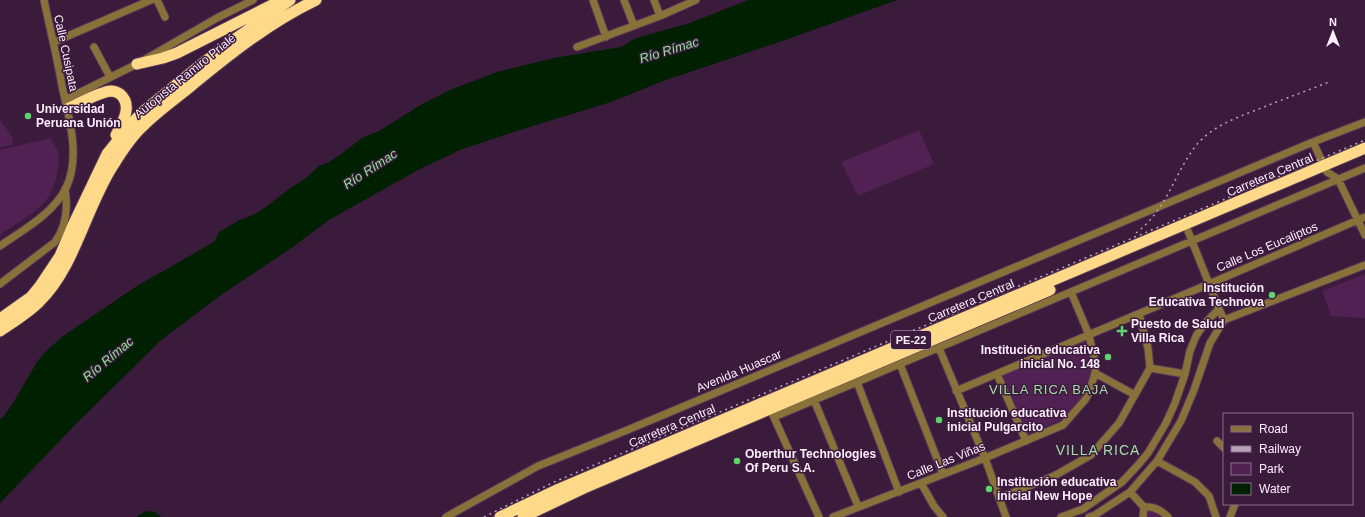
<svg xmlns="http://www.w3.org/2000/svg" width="1365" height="517" viewBox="0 0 1365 517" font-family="Helvetica,sans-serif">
<rect width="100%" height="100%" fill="#3b1b3c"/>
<!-- green -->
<path fill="#502152" d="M0,120L13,138L12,145L0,147Z
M919,130L934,164L858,196L841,162Z
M51,138C53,143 56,148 58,152C61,167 54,194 43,204C32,215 13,225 0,235V150Z
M1365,274V318L1331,316L1322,291Z
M1087,337L1091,363V374L1082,397L1063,419L1026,436L1000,374Z
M1153,509L1166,517H1145L1146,512Z"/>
<!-- water -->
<path fill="#002002" d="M748,0H897L785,40L663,81L611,102L526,128L460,150L418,170L350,208L329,220L290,249L221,295L160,341L74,426L0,503V419L4,416L13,403L37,362L43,354L63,336L137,286L214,242L219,232L240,220L253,215L266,207L289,189L306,178L319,166L329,162L340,155L362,138L379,131L419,106L450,90L497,72L554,58L621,47L636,38L690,23Z
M146,511L155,512L161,517H136Z"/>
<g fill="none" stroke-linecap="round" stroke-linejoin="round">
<defs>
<path id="minor" d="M157,0L165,17
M593,0L606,37
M624,0L634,26
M654,0L660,16
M54,42L151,0
M94,47L110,77
M577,47L660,16L696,0
M65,100L137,64L217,18L253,0
M1313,142L1327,172L1338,179L1365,235
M1188,231L1219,309L1224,320
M0,246C23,230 53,214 66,188C81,157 69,118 62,86C57,57 50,29 44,0
M0,284L55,242C66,227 68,207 65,189
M939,348L985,458L1006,517
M900,364L943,474
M1150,368L1185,374
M1095,373L1135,395
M997,374L1026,441
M857,382L899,492
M956,391L1209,284L1365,217
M814,400L858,506
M772,413L819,517
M774,417L1365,168
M1217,441L1224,448
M1157,461L1195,482L1209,496L1216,517
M921,483L934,506L943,517
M1130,492L1144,507
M999,498L1054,476L1091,455L1119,423L1150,368L1148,348L1139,314
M1144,507C1154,506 1161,510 1168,517
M446,517L538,466L625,431L1313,142L1365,122
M833,517L985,458L1063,425L1085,400L1089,393L1095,373V362L1089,335L1071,292
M1061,517L1083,509L1122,482L1138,465L1148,453L1166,423L1175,403L1185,374L1190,351L1196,336L1205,323L1219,309
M1089,517L1095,515L1130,492L1157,461L1181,421L1194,390L1210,343L1224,320L1365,265
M1143,517L1144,507
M1230,517L1235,504"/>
<path id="highway" d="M137,64L163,58L177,53L276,3
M67,109C79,104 98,92 111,91C114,91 117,92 120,94C133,105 123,122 116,135
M0,319L31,297L40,286L60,256L74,223L107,154L132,123L145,110L198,67L238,37L290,0
M0,331C13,322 28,313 39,302C75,268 86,206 114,164C122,151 131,137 143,126C156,113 171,102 185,91C226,57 268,23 316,0
M500,517L559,489L1365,148
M523,517L584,488L1050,290"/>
</defs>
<!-- minor casing -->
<use href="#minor" stroke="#563857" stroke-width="9"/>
<!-- highway casing -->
<use href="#highway" stroke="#563857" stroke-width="13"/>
<!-- minor -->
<use href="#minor" stroke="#89713a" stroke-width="7"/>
<!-- highway -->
<use href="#highway" stroke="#fdd989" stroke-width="11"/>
<!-- rail -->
<path stroke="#b9a3b9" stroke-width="1.5" stroke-dasharray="2 4" stroke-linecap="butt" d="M1136,233C1166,210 1172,180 1192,151C1209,125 1242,116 1269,105C1289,97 1309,90 1329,82
M484,517L554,482L1365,140"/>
</g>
<!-- markers -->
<g fill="#5ed56c" stroke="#3b1b3c" stroke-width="1.5">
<circle cx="28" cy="116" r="4"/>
<circle cx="1272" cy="295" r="4"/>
<path d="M1120 325h4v4h4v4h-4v4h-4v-4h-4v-4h4z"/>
<circle cx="1108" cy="357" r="4"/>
<circle cx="939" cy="420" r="4"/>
<circle cx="737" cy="461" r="4"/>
<circle cx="989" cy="489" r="4"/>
</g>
<g text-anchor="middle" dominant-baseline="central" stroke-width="3" stroke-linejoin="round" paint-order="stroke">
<!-- shield labels -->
<rect fill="#3b1b3c" stroke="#c4aec4" stroke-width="1" x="891" y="331" width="40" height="18" rx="3"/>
<g font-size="11" font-weight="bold" fill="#feedfe">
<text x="911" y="340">PE-22</text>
</g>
<!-- street labels -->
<g font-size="12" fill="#feedfe" stroke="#3b1b3c">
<text transform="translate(66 53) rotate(78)">Calle Cusipata</text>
<text transform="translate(185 76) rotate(-39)">Autopista Ramiro Prialé</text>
<text transform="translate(1270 175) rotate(-23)">Carretera Central</text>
<text transform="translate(1267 247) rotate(-23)">Calle Los Eucaliptos</text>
<text transform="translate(971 301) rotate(-23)">Carretera Central</text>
<text transform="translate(739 371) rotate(-23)">Avenida Huascar</text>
<text transform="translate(672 426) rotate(-23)">Carretera Central</text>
<text transform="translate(946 461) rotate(-22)">Calle Las Viñas</text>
</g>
<!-- poi labels -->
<g font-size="12" font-weight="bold" fill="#feedfe" stroke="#3b1b3c" text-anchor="start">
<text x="36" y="109">Universidad<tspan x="36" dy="14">Peruana Unión</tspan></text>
<text x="1264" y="288" text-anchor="end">Institución<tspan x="1264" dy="14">Educativa Technova</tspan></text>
<text x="1131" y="324">Puesto de Salud<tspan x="1131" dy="14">Villa Rica</tspan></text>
<text x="1100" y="350" text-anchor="end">Institución educativa<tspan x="1100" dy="14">inicial No. 148</tspan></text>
<text x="947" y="413">Institución educativa<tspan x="947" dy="14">inicial Pulgarcito</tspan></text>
<text x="745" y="454">Oberthur Technologies<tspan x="745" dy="14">Of Peru S.A.</tspan></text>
<text x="997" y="482">Institución educativa<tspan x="997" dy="14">inicial New Hope</tspan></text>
</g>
<!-- water labels -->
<g font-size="13" font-style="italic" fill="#8ae691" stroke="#3b1b3c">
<text transform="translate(669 50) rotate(-17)">Río Rímac</text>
<text transform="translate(370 169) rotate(-33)">Río Rímac</text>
<text transform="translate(108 359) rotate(-40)">Río Rímac</text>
</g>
<!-- neighbourhood labels -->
<g font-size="13" letter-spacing="1" fill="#a1dda4" stroke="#3b1b3c">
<text x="1049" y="389">VILLA RICA BAJA</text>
</g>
<!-- quarter labels -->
<g font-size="14" letter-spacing="1" fill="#a1dda4" stroke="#3b1b3c">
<text x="1098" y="450">VILLA RICA</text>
</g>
</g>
<!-- legend -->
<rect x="1223" y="413" width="130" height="92" fill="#3b1b3c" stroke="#896f8a"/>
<rect x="1231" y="426" width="20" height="6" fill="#89713a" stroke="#896f8a"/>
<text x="1259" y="433" font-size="12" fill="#feedfe">Road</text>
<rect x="1231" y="446" width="20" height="6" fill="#b9a3b9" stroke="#896f8a"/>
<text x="1259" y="453" font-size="12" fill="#feedfe">Railway</text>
<rect x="1231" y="463" width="20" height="12" fill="#502152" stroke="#896f8a"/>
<text x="1259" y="473" font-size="12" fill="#feedfe">Park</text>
<rect x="1231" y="483" width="20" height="12" fill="#002002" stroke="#896f8a"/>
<text x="1259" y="493" font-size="12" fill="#feedfe">Water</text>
<!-- north arrow -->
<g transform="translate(1333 32)" stroke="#3b1b3c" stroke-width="3" paint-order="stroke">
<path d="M0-3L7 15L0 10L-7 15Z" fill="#feedfe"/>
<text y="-6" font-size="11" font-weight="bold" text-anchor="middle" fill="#feedfe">N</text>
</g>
</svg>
